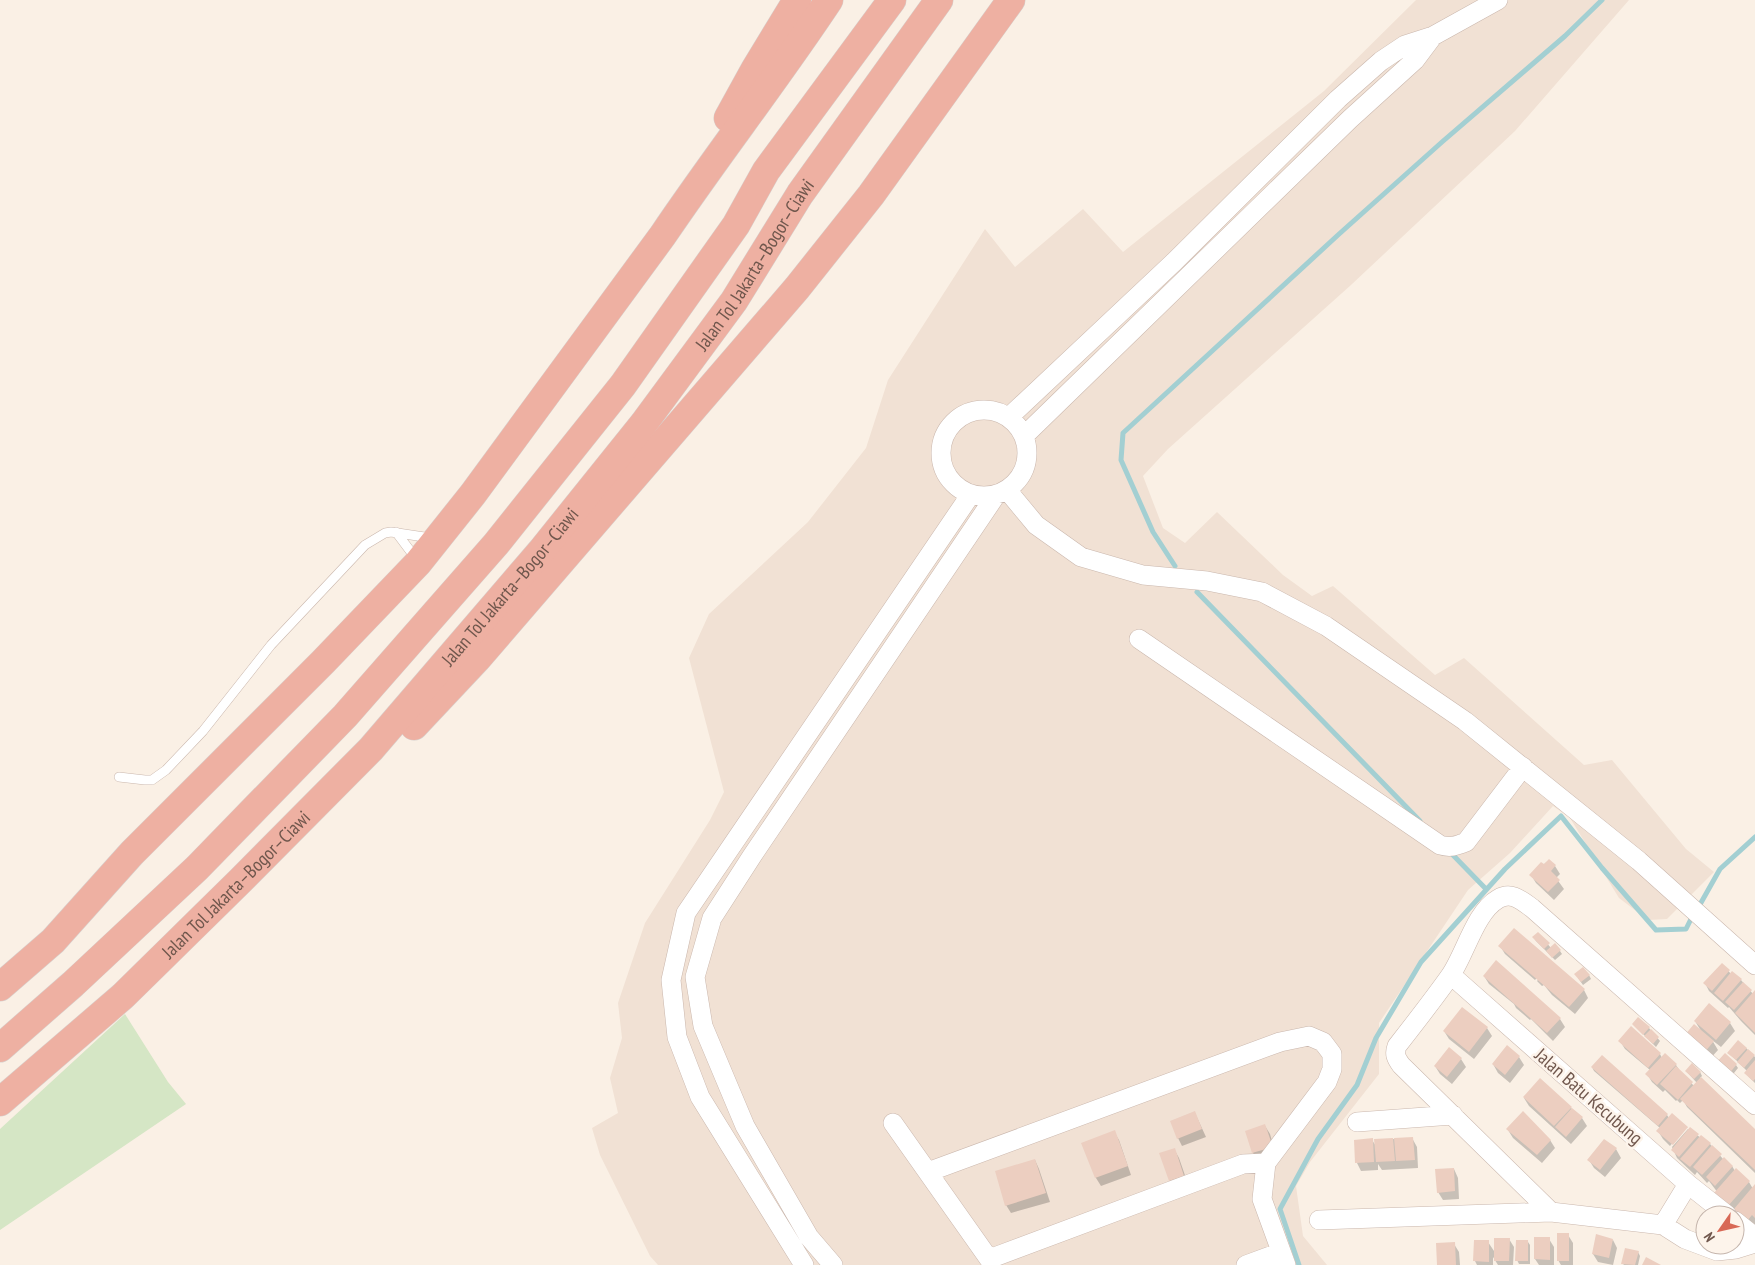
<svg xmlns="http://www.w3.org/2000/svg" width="1755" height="1265" viewBox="0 0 1755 1265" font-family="'PT Sans Narrow',sans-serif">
<rect width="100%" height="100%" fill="#faf0e5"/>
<!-- residential -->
<path fill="#f1e1d4" d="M1416,0H1629L1515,131L1351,285L1168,449L1143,476L1163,528L1185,543L1217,512L1283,575L1312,596L1333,586L1435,675L1464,658L1584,765L1612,760L1686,849L1714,872L1667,919L1648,920L1619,898L1570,818L1553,806L1510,853L1468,890L1379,1023V1074L1310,1162L1296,1186L1303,1236L1327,1265H658L650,1256L600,1155L592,1128L618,1113L610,1078L622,1038L618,1003L645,923L710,820L724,792L689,658L709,614L808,522L866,448L888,380L985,229L1015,267L1083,209L1123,252L1324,91Z"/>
<!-- green -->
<path fill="#d5e6c5" d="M125,1014L168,1082L186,1104L0,1230V1129Z"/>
<!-- shadow -->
<path fill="#0003" d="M1549,860L1555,866L1560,874L1556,878L1564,889L1554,900L1536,883L1531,875Z
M1514,930L1584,990L1588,998L1575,1014L1552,995L1544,985L1542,986L1537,981L1552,964L1550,962L1535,980L1505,954L1500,946Z
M1538,933L1551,948L1560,951L1562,954L1555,960L1536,941L1534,938Z
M1722,964L1731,974L1741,980L1753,994L1755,991V1035L1741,1021L1729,1007L1728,1008L1709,991L1705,983Z
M1589,975L1591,979L1583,985L1578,978Z
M1484,976L1560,1019L1565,1027L1553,1041L1531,1019L1530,1020L1516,1008L1514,1004L1489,984Z
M1695,1021L1730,1023L1735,1031L1721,1047L1712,1040L1718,1050L1709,1060L1701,1031Z
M1633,1024L1649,1028L1660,1041L1656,1047Z
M1487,1028L1492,1036L1474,1059L1449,1039L1444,1031Z
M1620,1041L1660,1054L1662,1058L1676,1065L1680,1071L1694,1086L1697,1083L1686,1071L1700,1072L1702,1076L1700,1078L1755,1131V1173L1687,1107L1683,1100L1680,1103L1677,1100L1676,1101L1665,1090L1663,1092L1652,1082L1647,1074L1650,1070L1625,1049Z
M1507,1047L1519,1057L1524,1065L1510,1083L1498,1073L1493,1064Z
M1746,1048L1755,1057V1083L1748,1076L1746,1073L1747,1071L1729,1053Z
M1461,1059L1466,1067L1452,1084L1440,1074L1435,1066Z
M1736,1065L1738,1068L1730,1078L1719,1068Z
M1592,1067L1667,1115L1669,1118L1688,1128H1685L1670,1146L1663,1139L1658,1131L1660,1128L1594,1071Z
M1524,1098L1571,1108L1582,1118L1587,1126L1571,1144L1529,1106Z
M1195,1113L1206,1137L1182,1146L1178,1138Z
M1265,1126L1270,1134L1276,1155L1258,1161L1253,1153Z
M1688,1129L1710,1144L1723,1159L1732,1166L1735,1171L1749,1182L1753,1189L1755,1186V1226L1740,1217L1736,1210L1733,1213L1709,1181L1707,1183L1697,1172L1695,1175L1677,1158L1672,1147Z
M1508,1130L1550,1140L1555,1148L1542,1163L1513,1138Z
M1114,1132L1119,1140L1131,1175L1101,1186L1096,1178L1083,1143Z
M1412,1138L1417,1147L1418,1168L1382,1170L1378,1164V1170L1361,1171L1357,1163L1372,1140L1376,1146V1140Z
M1174,1149L1179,1158L1188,1184L1175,1189L1170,1180Z
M1616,1149L1621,1158L1605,1177L1594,1168L1589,1160Z
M1035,1160L1039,1169L1050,1202L1011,1213L1006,1205Z
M1454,1169L1458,1178L1459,1199L1443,1200L1438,1192Z
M1568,1235L1573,1243V1265H1561L1558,1260Z
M1509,1239L1514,1247L1513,1265H1498L1493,1257V1265H1477L1475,1261L1488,1242L1496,1254Z
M1549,1239L1554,1247V1265H1539L1535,1259Z
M1613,1240L1617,1248L1613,1265L1598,1262L1593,1254Z
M1528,1242L1530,1245V1264H1519L1517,1260Z
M1454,1244L1459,1252L1460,1265H1438Z
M1638,1252L1640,1256L1638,1265H1623Z"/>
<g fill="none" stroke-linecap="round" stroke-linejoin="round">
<!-- stream -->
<path stroke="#a3cfd2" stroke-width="5" d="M1175,566L1153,532L1121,460L1123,433L1338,235L1442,142L1565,36L1602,0
M1197,592L1420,821
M1450,852L1486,889
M1698,908L1720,869L1755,837
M1299,1265L1280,1209L1318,1139L1357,1085L1376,1038L1421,962L1505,869L1561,816L1602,868L1656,930L1686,929L1693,915"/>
</g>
<!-- building -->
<path fill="#eccec0" d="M1549,859L1556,865L1551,871L1560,880L1548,892L1529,875L1541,862L1544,864Z
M1514,928L1585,989L1569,1007L1498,946Z
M1538,932L1550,943L1544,949L1532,937Z
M1555,943L1561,950L1552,958L1546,951Z
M1496,960L1561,1018L1547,1033L1483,976Z
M1722,963L1730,970L1712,991L1703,983Z
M1583,967L1590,975L1581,982L1574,974Z
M1732,971L1742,979L1723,1001L1714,993Z
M1743,982L1752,990L1734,1010L1725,1002Z
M1755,990V1033L1735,1013Z
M1709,1003L1731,1022L1716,1040L1694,1021Z
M1462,1007L1488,1027L1469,1052L1443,1031Z
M1638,1017L1650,1027L1643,1035L1632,1024Z
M1694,1024L1714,1041L1704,1053L1684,1036Z
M1631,1026L1661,1053L1648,1068L1618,1041Z
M1651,1029L1659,1037L1653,1044L1644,1036Z
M1738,1040L1747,1048L1736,1060L1727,1053Z
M1507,1045L1520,1056L1505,1075L1492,1064Z
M1449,1047L1462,1058L1447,1077L1434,1066Z
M1748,1049L1755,1055L1744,1068L1737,1062Z
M1665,1053L1677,1064L1657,1085L1645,1074Z
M1725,1053L1737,1064L1728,1075L1715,1064Z
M1602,1055L1668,1114L1658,1126L1591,1067Z
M1755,1060V1079L1753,1081L1744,1073Z
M1692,1063L1701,1072L1694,1079L1685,1071Z
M1676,1066L1693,1082L1678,1100L1660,1084Z
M1701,1077L1755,1129V1170L1680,1099Z
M1540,1078L1572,1107L1554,1126L1523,1097Z
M1572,1108L1583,1117L1566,1137L1555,1127Z
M1195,1111L1202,1129L1177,1139L1170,1121Z
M1523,1111L1551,1140L1537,1155L1506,1129Z
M1672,1113L1688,1127L1673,1145L1656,1131Z
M1265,1124L1273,1147L1252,1153L1245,1131Z
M1690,1127L1699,1134L1679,1157L1671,1150Z
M1115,1130L1128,1166L1095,1178L1081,1143Z
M1701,1135L1711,1143L1690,1167L1680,1159Z
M1413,1137L1415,1160L1396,1161L1394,1138Z
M1373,1138L1374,1162L1355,1163L1354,1140Z
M1393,1138L1395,1161L1376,1162L1374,1139Z
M1604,1139L1617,1148L1600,1170L1587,1160Z
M1712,1145L1722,1154L1702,1175L1693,1167Z
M1175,1148L1184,1176L1169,1181L1159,1153Z
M1724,1157L1733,1166L1715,1186L1706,1177Z
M1035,1159L1046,1193L1005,1206L995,1171Z
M1454,1168L1455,1191L1437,1193L1435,1169Z
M1736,1168L1750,1181L1728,1206L1714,1193Z
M1755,1184V1218L1752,1215L1747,1221L1734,1209Z
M1557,1233H1569V1261H1557Z
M1596,1234L1613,1239L1609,1258L1592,1254Z
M1534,1237H1550V1260L1534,1259Z
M1494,1238H1510L1509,1261H1494Z
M1474,1240H1489V1262L1473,1261Z
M1516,1240H1528V1261H1515Z
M1455,1242L1456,1265H1437L1436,1243Z
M1625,1248L1639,1251L1635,1265L1621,1264Z
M1646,1257L1661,1265H1642Z"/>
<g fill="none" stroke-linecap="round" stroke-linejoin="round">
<defs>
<path id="lane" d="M396,532L417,560
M119,777L145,780H152L166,770L203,731L271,645L365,545L385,533L391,532L431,538"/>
<path id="street" d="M941 453a43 43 0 1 1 86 0a43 43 0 1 1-86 0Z
M1009,417L1174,262L1338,99L1381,61L1405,45L1433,36L1498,0
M1024,436L1350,119L1415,60L1433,36
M1007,490L1036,525L1081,557L1143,575L1207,581L1262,592L1326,626L1465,721L1639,861L1755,965
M1139,639L1440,845C1450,848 1456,846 1466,842L1523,767
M1451,975L1688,1184L1727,1215
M1357,1122L1453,1115
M893,1123L989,1259L1243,1164L1266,1163L1327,1082L1332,1069V1054L1323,1042L1309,1036L1280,1042L928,1172
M1266,1163L1262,1199L1286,1265
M1551,1212L1401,1065C1396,1058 1394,1054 1397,1046C1415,1023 1433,1000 1450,976C1465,955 1475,912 1498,899C1511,891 1521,900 1532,908L1755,1105
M1319,1220L1551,1212L1663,1225L1685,1239L1717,1251L1736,1249L1755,1243
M1735,1221L1755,1237
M1663,1225L1688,1184
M804,1265L700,1097L677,1037L671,980L686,913L971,494
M833,1265L809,1237L745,1126L703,1026L695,977L712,918L752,856L996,495
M1246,1265L1281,1252"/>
<g id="highway">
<path d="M728,118L755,69L797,0"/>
<path d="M414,726L477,659L797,288L871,195L1011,0"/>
<path d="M0,987L53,941L132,853L323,662L418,563L473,494L663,235C717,155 776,80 829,0"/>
<path d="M0,1048L73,984L197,868L345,716L496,544L623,385L736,225L766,171L892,0"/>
<path id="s1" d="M0,1102L123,996L241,880L371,749L542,550L644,423L734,301L800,194L939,0"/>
</g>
</defs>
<!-- lane casing -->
<use href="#lane" stroke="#cab7ad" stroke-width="10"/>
<!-- street casing -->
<use href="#street" stroke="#cab7ad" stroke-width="20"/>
<!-- highway casing -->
<use href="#highway" stroke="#d7d0cd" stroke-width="29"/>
<!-- lane -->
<use href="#lane" stroke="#fff" stroke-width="9"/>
<!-- street -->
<use href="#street" stroke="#fff" stroke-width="19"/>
<!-- highway -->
<use href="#highway" stroke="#eeb0a2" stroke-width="28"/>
</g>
<g text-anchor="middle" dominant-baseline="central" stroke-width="5" stroke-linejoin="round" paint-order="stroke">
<!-- street labels -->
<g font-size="19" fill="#70574d" stroke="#fdf4eb">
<text stroke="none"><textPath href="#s1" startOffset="1131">Jalan Tol Jakarta–Bogor–Ciawi</textPath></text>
<text stroke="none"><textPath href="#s1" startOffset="726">Jalan Tol Jakarta–Bogor–Ciawi</textPath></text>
<text stroke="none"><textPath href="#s1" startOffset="321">Jalan Tol Jakarta–Bogor–Ciawi</textPath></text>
<text transform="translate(1589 1096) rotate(41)">Jalan Batu Kecubung</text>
</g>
</g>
<!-- north arrow -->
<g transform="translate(1720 1230) rotate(236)"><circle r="24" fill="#fdf4eb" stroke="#c5b5ac"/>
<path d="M0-4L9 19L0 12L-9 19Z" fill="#d86956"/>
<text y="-8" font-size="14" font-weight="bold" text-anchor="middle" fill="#70574d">N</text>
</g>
</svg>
